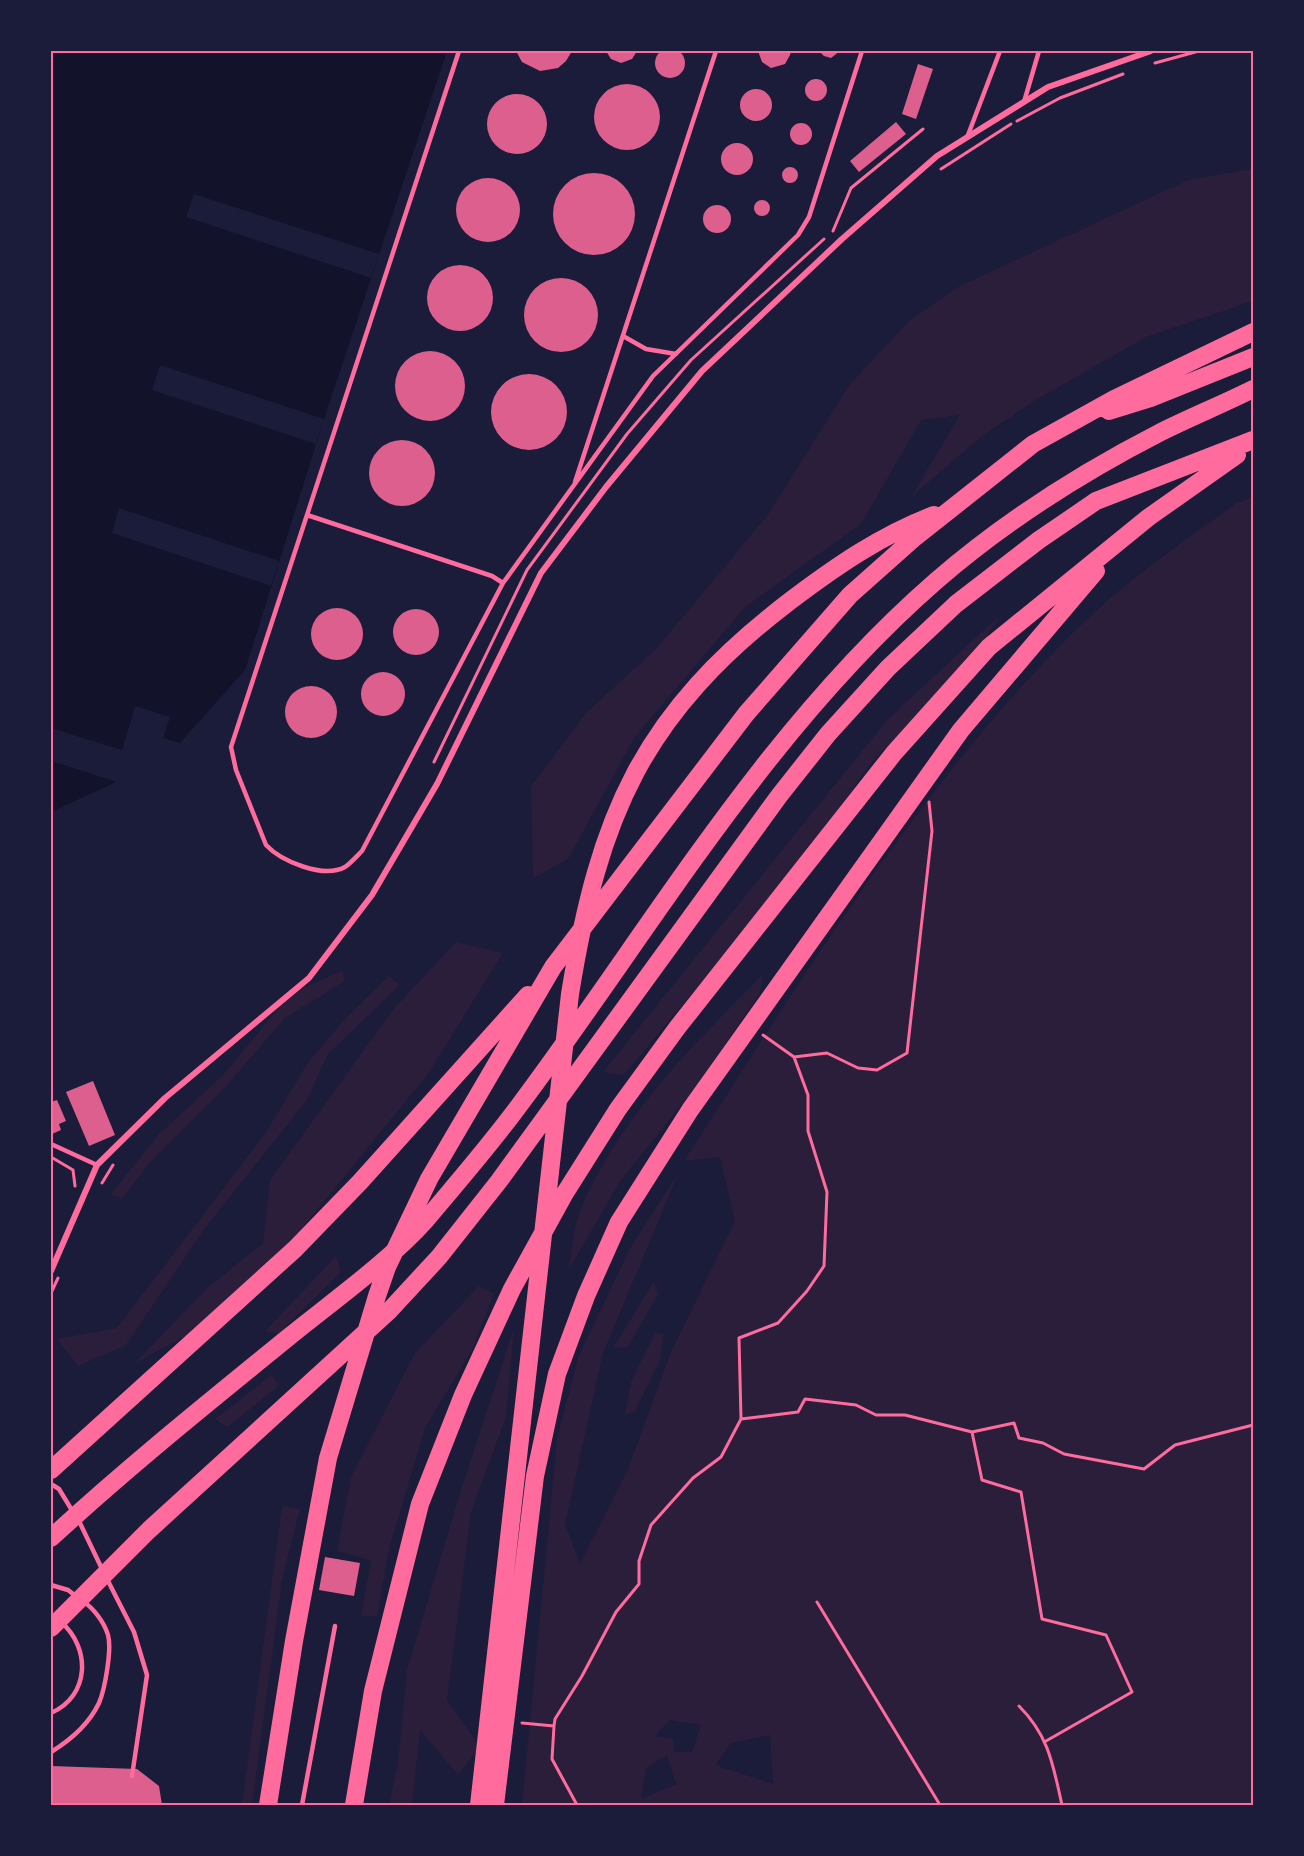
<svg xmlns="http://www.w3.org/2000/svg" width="1304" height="1856" viewBox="0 0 1304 1856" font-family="'Space Grotesk',sans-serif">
<rect width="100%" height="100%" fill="#1b1b3a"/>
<!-- green -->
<path fill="#2a1e3b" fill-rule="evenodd" d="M1253,169V301L1146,337L1034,401L981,437L911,497L960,415L921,420L861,524L745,607L634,738L568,859L533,878L531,787L588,711L657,648L767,516L850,384L910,320L960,286L1188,180Z
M1253,497V1805H522L557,1439L578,1358L630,1248L679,1172L603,1353L565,1524L580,1564L628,1469L671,1352L735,1221L720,1157L684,1161C804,976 926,774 1085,621C1131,577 1185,541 1235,504ZM670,1720L701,1725L692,1752H675L673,1739L655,1736ZM770,1735L773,1784L715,1765L731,1743ZM667,1755L676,1784L641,1799L646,1768Z
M1000,615L978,652L871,763L801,863L624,1075L603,1072L888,719Z
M456,942L503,953L428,1074L290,1243L205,1326L135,1363L206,1289L263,1243L270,1180L395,1007Z
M342,971L345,981L285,1018L220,1093L151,1161L122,1199L111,1194L158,1135L224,1074L291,993Z
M763,974L760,993L695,1088L621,1180L569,1269C572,1251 573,1228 580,1211C619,1117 693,1045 763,974Z
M389,976L400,985L328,1054L307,1100L205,1228L126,1345L78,1366L57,1339L117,1328L266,1132L307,1064L344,1020Z
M336,1256L341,1272L278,1334L265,1331Z
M654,1281L658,1294L628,1347L613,1348Z
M479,1286L494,1294L473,1348L425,1428L389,1549L377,1616H361L371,1560L337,1551L351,1477L415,1353Z
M514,1328L506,1417L471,1512L447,1700L480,1747L458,1775L420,1730L412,1805H389L398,1763L407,1670L460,1493Z
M655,1333L664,1334L660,1360L635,1411L625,1415L631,1382Z
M272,1375L279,1386L227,1427L215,1419Z
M282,1506L300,1509L282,1580L252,1805H242Z"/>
<!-- water -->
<path fill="#12122b" d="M51,51H447L324,419L245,670L180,743L116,782L51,812Z"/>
<!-- pier -->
<path fill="#1b1b3a" d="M194,194L379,254L371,278L186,217Z
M160,365L324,419L316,444L152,390Z
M119,508L279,561L271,586L112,533Z
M135,706L170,717L163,738L183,744L120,783L51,761V728L122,750Z"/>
<!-- building -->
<path fill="#dd5f8e" d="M655 63a15 15 0 1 1 30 0a15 15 0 1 1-30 0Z
M516,51H572L566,61L558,68L540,71L522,62Z
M606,51H637L632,59L621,63L611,59Z
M758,51H791L790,55L785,64L771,68L762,62Z
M819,51H840L831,58L824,56Z
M918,64L933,69L916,119L902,114Z
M805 90a11 11 0 1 1 22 0a11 11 0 1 1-22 0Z
M594 117a33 33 0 1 1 66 0a33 33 0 1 1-66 0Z
M740 105a16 16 0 1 1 32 0a16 16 0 1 1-32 0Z
M487 124a30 30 0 1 1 60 0a30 30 0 1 1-60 0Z
M896,122L906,134L859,172L850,161Z
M790 134a11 11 0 1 1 22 0a11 11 0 1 1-22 0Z
M721 159a16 16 0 1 1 32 0a16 16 0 1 1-32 0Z
M782 175a8 8 0 1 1 16 0a8 8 0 1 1-16 0Z
M553 214a41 41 0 1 1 82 0a41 41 0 1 1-82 0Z
M456 210a32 32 0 1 1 64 0a32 32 0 1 1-64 0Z
M754 208a8 8 0 1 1 16 0a8 8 0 1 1-16 0Z
M703 219a14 14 0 1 1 28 0a14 14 0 1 1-28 0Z
M427 298a33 33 0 1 1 66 0a33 33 0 1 1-66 0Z
M524 315a37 37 0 1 1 74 0a37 37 0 1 1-74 0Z
M395 386a35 35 0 1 1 70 0a35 35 0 1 1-70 0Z
M491 412a38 38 0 1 1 76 0a38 38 0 1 1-76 0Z
M369 473a33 33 0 1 1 66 0a33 33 0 1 1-66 0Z
M311 634a26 26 0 1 1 52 0a26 26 0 1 1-52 0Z
M393 632a23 23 0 1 1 46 0a23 23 0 1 1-46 0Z
M361 694a22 22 0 1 1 44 0a22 22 0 1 1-44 0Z
M285 712a26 26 0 1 1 52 0a26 26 0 1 1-52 0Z
M93,1081L115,1135L89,1146L66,1092Z
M57,1100L66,1121L59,1124L61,1130L52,1134L51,1102Z
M325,1557L360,1563L354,1596L319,1590Z
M51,1766L137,1769L159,1786L162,1805H51Z"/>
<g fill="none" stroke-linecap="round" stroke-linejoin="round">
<!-- path -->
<path stroke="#ff6b9d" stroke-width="3" d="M1155,63L1199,51
M1017,121L1060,98L1123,74
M941,169L1011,124
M833,231L851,188L923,129
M434,762L527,570L627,434L691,360L824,239
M794,1057L827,1053L858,1068L877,1070L907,1053L932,831L929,802
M51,1157L73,1170L75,1186
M102,1183L113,1165
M51,1293L58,1278
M741,1419L798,1412L805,1399L856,1405L876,1415H905L972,1432L1014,1423L1019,1438L1043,1443L1064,1454L1144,1469L1175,1445L1253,1425
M972,1432L982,1480L1021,1492L1042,1619L1106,1635L1132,1692L1046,1741
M817,1602L940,1805
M1019,1706C1049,1736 1053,1765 1062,1805
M522,1723L554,1726L552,1759L577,1805
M554,1726L555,1719L582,1676L616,1612L639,1584V1561L651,1525L693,1478L721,1457L741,1419L739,1338L778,1323L807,1291L824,1266L827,1192L808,1131V1095L794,1057L763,1035"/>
<!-- service -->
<path stroke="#ff6b9d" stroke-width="4.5" d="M459,51L307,515L492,576L503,583
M1024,102L1039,51
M968,135L1000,51
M623,336L646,349L676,354
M575,482L716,51
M307,515L231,747L236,770L266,845C281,861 323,879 345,867C351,863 357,856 362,851L503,583L653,376L798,235L809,217L862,51
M51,1144L97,1165
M51,1484L59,1489L73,1512
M78,1519L103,1571
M107,1579L134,1632L147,1675L132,1776
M51,1585L68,1590L77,1597
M51,1713C90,1696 91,1648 61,1622
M51,1752C69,1741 89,1724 99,1703C105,1689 112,1649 108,1635C104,1622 94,1609 84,1602
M302,1805L335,1626"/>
<!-- minor -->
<path stroke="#ff6b9d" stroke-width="6" d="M51,1271L97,1165L165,1098L309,978L372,895L437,784L541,573L606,487L702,371L842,239L937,156L1048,87L1151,51"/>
<!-- motorway -->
<path stroke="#ff6b9d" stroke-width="18" d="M1109,411L1151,398L1253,357
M51,1470L295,1249L360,1182L528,995
M51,1538C128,1467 209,1402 290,1336C332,1302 389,1261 425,1221C457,1183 491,1144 521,1103C654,925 766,729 936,581C1004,522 1081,473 1161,432C1191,417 1223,404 1253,389
M51,1628L149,1530L390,1310L439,1257L499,1181L779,796L828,734L888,668L956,604L1039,540L1096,501L1253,440
M268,1805L294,1641L328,1458L377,1296L387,1267L429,1179L553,967L746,714L850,595L913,539L1033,444L1114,399L1253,332
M354,1805L373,1691L420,1504L463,1395L512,1289L565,1193L618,1109L677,1028L894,753L989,647L1149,517L1237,455
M479,1805L570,994C599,815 642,714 790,601C835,567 881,535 934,515
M495,1805L535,1476L557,1374L586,1296L619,1222L690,1110L961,730L1096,571"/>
</g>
<!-- border -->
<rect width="1304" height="1856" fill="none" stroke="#1b1b3a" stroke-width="105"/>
<rect x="52" y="52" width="1200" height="1752" fill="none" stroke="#ff6b9d" stroke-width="2"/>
</svg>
